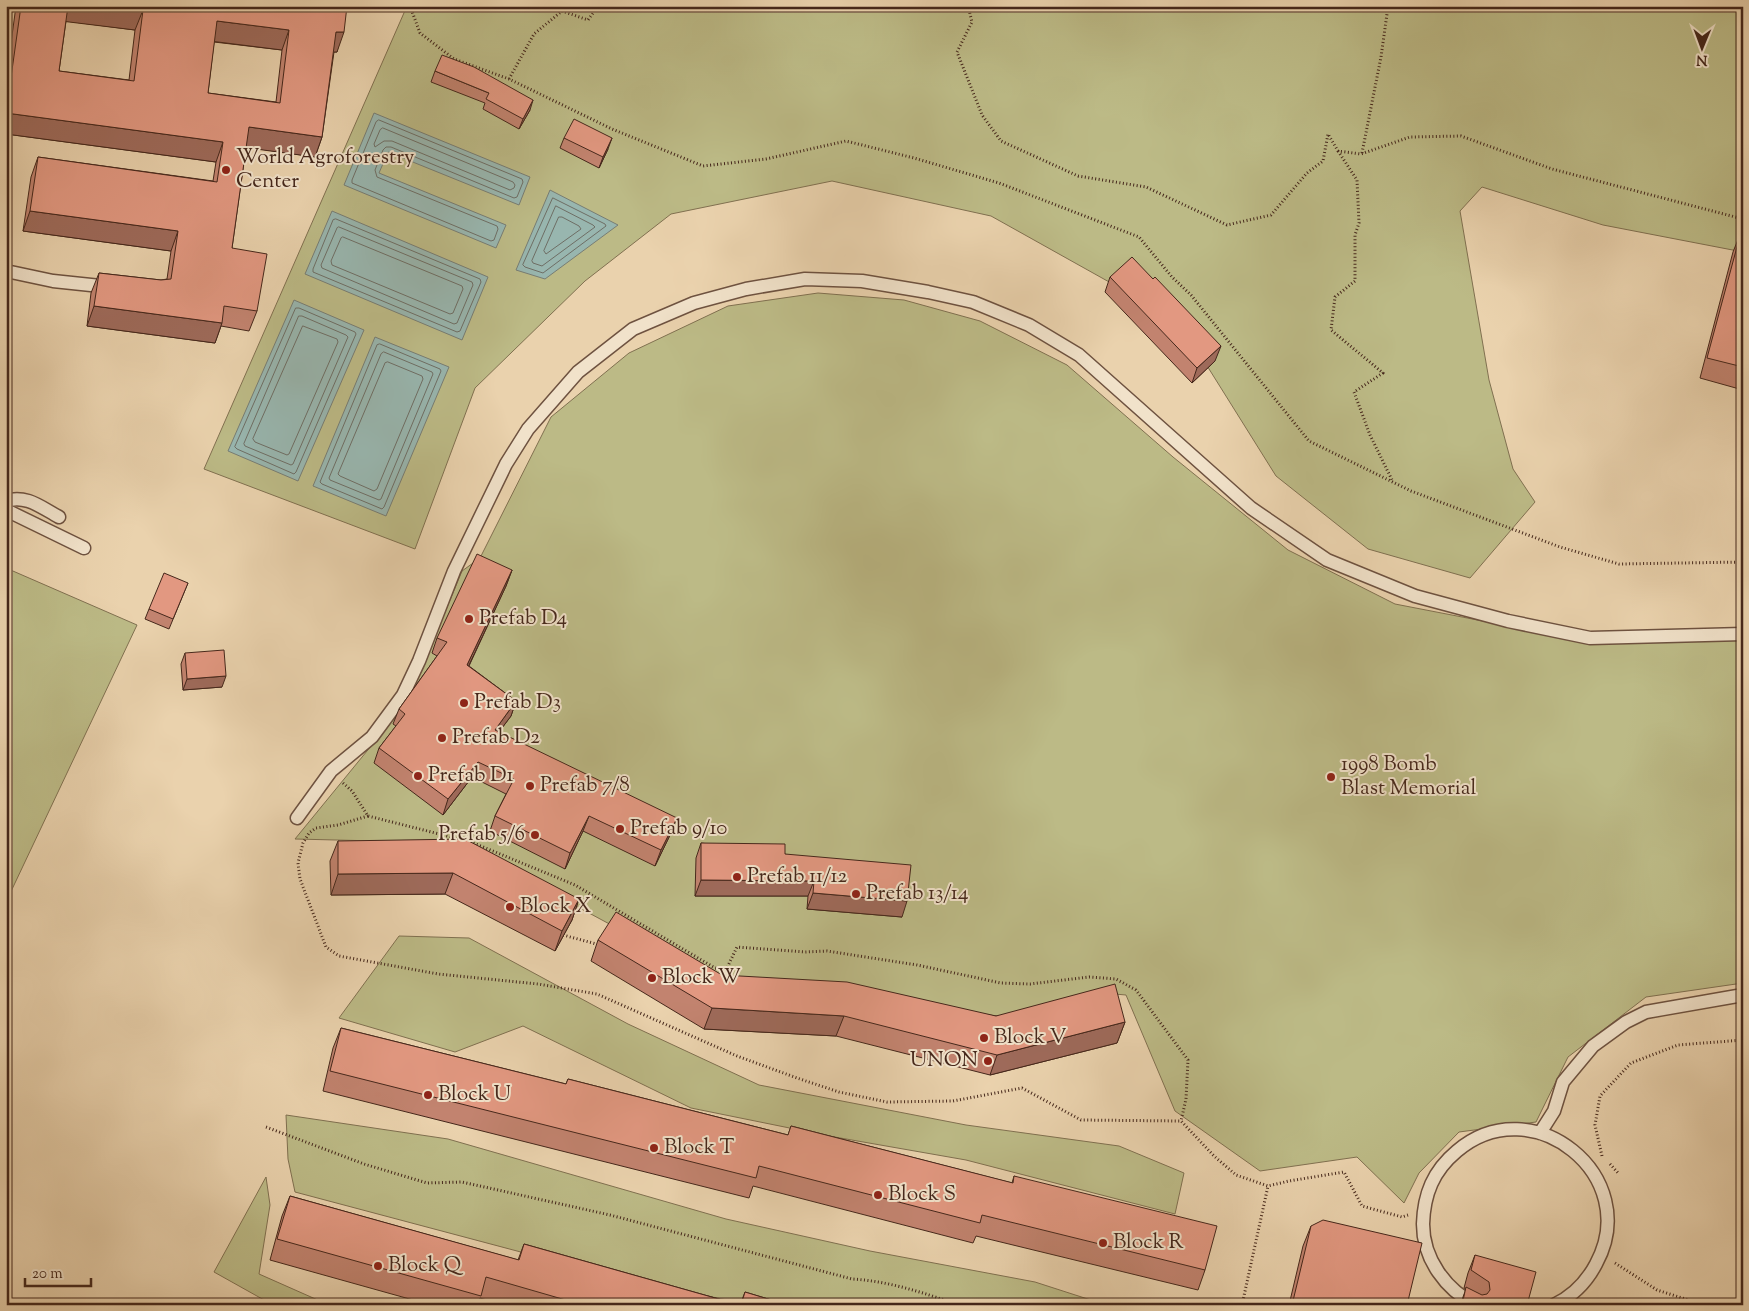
<svg xmlns="http://www.w3.org/2000/svg" width="1749" height="1311" viewBox="0 0 1749 1311" font-family="'Sorts Mill Goudy',serif">
<rect width="100%" height="100%" fill="#ead2ad"/>
<filter id="stains"><feTurbulence type="fractalNoise" baseFrequency=".004" numOctaves="4"/><feColorMatrix values="0 0 0 0 .2 0 0 0 0 .09 0 0 0 0 .02 0 0 0 .5 -.17"/></filter>
<radialGradient id="worn" r=".72"><stop offset=".6" stop-color="#630" stop-opacity="0"/><stop offset="1" stop-color="#630" stop-opacity=".3"/></radialGradient>
<!-- green -->
<path fill="#bcba86" stroke="#807050" d="M407,6H1743V252L1603,225L1482,187L1460,211L1489,380L1513,469L1535,502L1470,578L1368,549L1276,476L1179,321L991,216L832,181L671,214L585,281L475,388L415,549L204,469Z
M818,293L904,300L980,321L1067,365L1173,457L1288,550L1395,604L1591,642L1743,638V983L1646,997L1568,1057L1536,1122L1459,1132L1419,1173L1404,1203L1357,1157L1260,1171L1175,1111L1126,995L1103,993L998,1023L719,983L459,843L295,839L376,740L428,653L462,571L480,558L551,417L629,353L728,306Z
M6,568L137,625L6,902Z
M399,936L469,938L628,1024L759,1085L966,1125L1119,1146L1184,1173L1175,1214L966,1160L829,1136L691,1108L523,1026L455,1052L339,1018Z
M286,1115L448,1139L726,1219L870,1251L1035,1282L1097,1302L1078,1305H751L611,1276L295,1192L288,1159Z
M266,1177L270,1205L259,1274L329,1305H273L214,1272Z"/>
<!-- water -->
<path fill="#98b6af" stroke="#777d74" d="M374,113L530,177L519,205L388,152L379,173L506,225L496,248L344,185Z
M550,190L618,225L545,279L516,270Z
M332,211L488,277L462,340L305,274Z
M294,300L364,330L298,481L228,451Z
M375,337L449,367L386,516L313,486Z"/>
<g fill="none" stroke-linecap="round" stroke-linejoin="round">
<!-- shore -->
<path stroke="#6e6e65" stroke-width="1" d="M379,120L522,179L523,182L517,197L514,198L391,147H386L383,150L375,170L377,177L497,226L498,229L494,240L491,241L352,183V180L376,122Z
M383,128L513,182L515,185L514,188L510,190L392,141H384L375,147L374,144L380,130Z
M553,198L605,224L606,226L543,273L525,267L523,265Z
M556,206L593,225L595,227L542,266L533,263L532,261Z
M559,217H562L579,226L581,229L546,254L544,251Z
M336,219L480,279L481,282L460,331L457,332L313,272V269L333,220Z
M339,227L472,282L473,285L457,323L454,324L322,268L321,265L337,228Z
M343,237L462,286L463,289L453,313L450,314L332,265L331,261L341,238Z
M296,308H299L355,332L356,334L296,472L294,474L237,449L235,447Z
M299,316H302L346,335L348,337L293,464L291,465L245,446L244,444Z
M303,326L337,339L338,342L289,454L287,455L255,442L253,439Z
M380,344L440,369L441,371L384,507L382,509L322,484L320,482L377,345Z
M384,352L432,372L433,374L381,499L379,500L330,480L329,478L381,354Z
M388,362L422,376L423,379L377,489L374,491L340,476L338,474L385,363Z"/>
<defs>
<path id="service" d="M6,271L53,281L110,287
M6,501C26,494 42,508 59,517
M6,510L84,548
M297,818L331,771L372,737L403,695L419,661L454,571L506,464L528,429L578,372L633,329L694,303L746,289L805,279L862,281L928,292L973,302L1029,325L1079,355L1251,508L1327,560L1415,596L1508,621L1590,638L1743,634
M1540,1133L1554,1111L1563,1082L1593,1046L1626,1022L1646,1012L1743,995
M1476,1305C1446,1290 1423,1259 1423,1224C1424,1194 1433,1171 1457,1151C1532,1087 1644,1176 1596,1264C1586,1283 1573,1296 1554,1305"/>
</defs>
<!-- service casing -->
<use href="#service" stroke="#6e5240" stroke-width="15"/>
<!-- path -->
<path stroke="#45271b" stroke-width="3" stroke-dasharray="1 2.5" stroke-linecap="butt" d="M410,6L420,33L454,59L509,79L612,129L703,166L766,159L846,141L914,158L999,183L1139,237L1172,277L1191,295L1309,441L1411,491L1560,547L1619,564L1743,562
M648,6L649,7
M968,6L972,22L957,52L982,115L1001,141L1078,176L1146,187L1227,225L1271,215L1307,173L1323,161L1328,134L1338,151L1361,154L1410,137L1461,136L1552,169L1743,219
M509,79L534,34L562,11L588,20L598,6
M1338,151L1357,180L1359,223L1355,235V281L1335,297L1331,330L1383,373L1354,392L1370,435L1393,482
M1362,153L1381,57L1387,14L1385,6
M343,783L352,791L368,816L471,842L575,885L715,968L726,970L737,947L805,952L827,951L917,965L1001,983L1030,984L1089,977L1116,979L1136,990L1188,1060L1186,1099L1181,1121L1214,1156L1236,1175L1268,1186L1289,1181L1344,1172L1362,1206L1402,1217L1408,1215
M368,816L338,825L316,828L309,833L303,843L298,863L300,879L326,947L339,956L438,974L538,984L597,994L737,1056L797,1078L839,1092L887,1102L953,1101L1022,1088L1081,1120L1181,1121
M563,935L600,945
M266,1127L364,1164L427,1183L462,1182L610,1215L852,1279C889,1281 924,1293 959,1305
M1602,1156L1595,1125L1600,1096L1631,1063L1678,1045L1743,1040
M1610,1164L1619,1174
M1615,1263L1657,1290L1704,1305
M1242,1305L1268,1186"/>
<!-- service -->
<use href="#service" stroke="#f1e2ca" stroke-width="12"/>
</g>
<!-- wall -->
<path fill="#c2836f" stroke="#45271b" fill-rule="evenodd" d="M16,6H347L337,52H334L322,137L315,157L246,147L232,248L257,311L249,331L221,326L215,343L87,326L91,293L99,273L161,280L167,279L171,251L23,231L31,177L38,157L213,181L216,162L6,134V80ZM66,21L135,30L129,80L59,71ZM214,42L282,50L276,102L208,93Z
M435,71L530,110L519,129L483,109L485,103L431,82Z
M564,138L608,149L599,168L560,148Z
M1741,232H1743V390L1700,378L1733,252Z
M1110,277L1215,361L1192,383L1105,292Z
M512,570L506,586L469,666L516,701L511,716L499,732L671,833L655,866L583,831L565,869L490,831L495,816L506,794L472,777L443,815L374,763L379,748L396,726L393,724L399,709L437,656L432,653L437,638Z
M188,583L169,629L145,619L149,609Z
M185,653L222,687L183,690L181,664Z
M338,841L579,899L572,920L555,951L445,894L331,895L330,861Z
M701,843L785,854L902,917L807,909L808,896H695L696,858Z
M598,940L722,975L996,1016L1125,1022L1117,1043L990,1075L836,1036L704,1029L591,961Z
M341,1028L566,1084L568,1079L788,1135L791,1126L1012,1183L1014,1176L1205,1270L1198,1290L976,1236L973,1243L753,1186L749,1198L323,1091L333,1048Z
M290,1196L518,1260L524,1244L740,1305L745,1292L788,1305H504L480,1298L478,1305H431L270,1260L282,1216Z
M1311,1226L1407,1305H1289L1303,1246Z
M1475,1255L1527,1305H1460L1466,1289L1464,1288L1468,1273Z"/>
<!-- shaded-wall -->
<path fill="#9e6a5a" stroke="#45271b" d="M66,6H110L143,10L135,30L61,21Z
M217,21L289,30L282,50L210,41Z
M336,32H344L337,52H329Z
M533,100L530,110L519,129L523,119Z
M6,113L223,142L216,162L6,134Z
M249,127L322,137L315,157L241,147Z
M612,138L608,149L599,168L603,157Z
M30,211L178,231L171,251L23,231Z
M94,306L222,323L215,343L87,326Z
M1221,346L1215,361L1192,383L1197,368Z
M512,570L506,586L462,680L467,665Z
M226,676L222,687L183,690L187,679Z
M516,701L511,716L489,745L495,730Z
M478,762L472,777L443,815L448,799Z
M589,816L583,831L565,869L570,853Z
M677,818L671,833L655,866L661,850Z
M453,873L445,894L331,895L338,874Z
M701,880L814,881L808,896H695Z
M813,893L907,901L902,917L807,909Z
M579,899L572,920L555,951L562,931Z
M712,1008L844,1016L836,1036L704,1029Z
M1125,1022L1117,1043L990,1075L997,1055Z"/>
<!-- building -->
<path fill="#e29881" stroke="#45271b" fill-rule="evenodd" d="M21,6H68L59,71L134,81L143,10L110,6H347L344,32H336L322,137L249,127L232,248L267,254L257,311L224,306L222,323L94,306L99,273L161,280L171,279L178,231L30,211L38,157L217,182L223,142L6,113ZM217,21L289,30L280,103L208,93Z
M442,55L474,67L533,100L523,119L486,99L489,93L435,71Z
M574,119L612,138L603,157L564,138Z
M1741,232H1743V367L1707,358Z
M1132,257L1153,279L1155,277L1221,346L1197,368L1110,277Z
M477,554L512,570L467,665L516,701L495,730L677,818L661,850L589,816L570,853L495,816L514,779L478,762L448,799L379,748L405,714L399,709L447,642L437,638Z
M164,573L188,583L173,619L149,609Z
M224,650L226,676L187,679L185,653Z
M465,839L579,899L562,931L453,873L338,874V841Z
M701,843L785,844V854L911,865L907,901L813,893L814,881L701,880Z
M616,912L722,975L847,982L996,1016L1115,984L1125,1022L997,1055L844,1016L712,1008L598,940Z
M341,1028L566,1084L568,1079L788,1135L791,1126L1013,1183L1014,1176L1217,1226L1205,1270L982,1215L980,1223L759,1166L756,1178L330,1071Z
M290,1196L519,1260L524,1244L740,1305H583L486,1277L481,1296L277,1239Z
M1323,1220L1422,1243L1407,1305H1292L1311,1226Z
M1475,1255L1536,1272L1527,1305H1462L1466,1287L1482,1295L1487,1294L1490,1290L1489,1282L1471,1270Z
M745,1292L788,1305H741Z
M1569,1300L1586,1305H1568Z"/>
<!-- markers -->
<g fill="#8f2418" stroke="#f1e2ca" stroke-width="2">
<circle cx="226" cy="170" r="5"/>
<circle cx="469" cy="619" r="5"/>
<circle cx="464" cy="703" r="5"/>
<circle cx="442" cy="738" r="5"/>
<circle cx="418" cy="776" r="5"/>
<circle cx="1331" cy="777" r="5"/>
<circle cx="530" cy="786" r="5"/>
<circle cx="620" cy="829" r="5"/>
<circle cx="535" cy="835" r="5"/>
<circle cx="737" cy="877" r="5"/>
<circle cx="856" cy="894" r="5"/>
<circle cx="510" cy="907" r="5"/>
<circle cx="652" cy="978" r="5"/>
<circle cx="984" cy="1038" r="5"/>
<circle cx="988" cy="1061" r="5"/>
<circle cx="428" cy="1095" r="5"/>
<circle cx="654" cy="1148" r="5"/>
<circle cx="878" cy="1195" r="5"/>
<circle cx="1103" cy="1243" r="5"/>
<circle cx="378" cy="1266" r="5"/>
</g>
<g text-anchor="middle" dominant-baseline="central" stroke-width="4" stroke-linejoin="round" paint-order="stroke">
<!-- poi labels -->
<g font-size="21" fill="#45271b" stroke="#f1e2ca" text-anchor="start">
<text x="236" y="158">World Agroforestry<tspan x="236" dy="24">Center</tspan></text>
<text x="479" y="619">Prefab D4</text>
<text x="474" y="703">Prefab D3</text>
<text x="452" y="738">Prefab D2</text>
<text x="1341" y="765">1998 Bomb<tspan x="1341" dy="24">Blast Memorial</tspan></text>
<text x="428" y="776">Prefab D1</text>
<text x="540" y="786">Prefab 7/8</text>
<text x="630" y="829">Prefab 9/10</text>
<text x="525" y="835" text-anchor="end">Prefab 5/6</text>
<text x="747" y="877">Prefab 11/12</text>
<text x="866" y="894">Prefab 13/14</text>
<text x="520" y="907">Block X</text>
<text x="662" y="978">Block W</text>
<text x="994" y="1038">Block V</text>
<text x="978" y="1061" text-anchor="end">UNON</text>
<text x="438" y="1095">Block U</text>
<text x="664" y="1148">Block T</text>
<text x="888" y="1195">Block S</text>
<text x="1113" y="1243">Block R</text>
<text x="388" y="1266">Block Q</text>
</g>
</g>
<!-- margin -->
<rect width="1749" height="1311" fill="none" stroke="#ead2ad" stroke-width="25"/>
<rect x="8" y="8" width="1734" height="1296" fill="none" stroke="#45271b" stroke-width="2.5"/>
<rect x="12" y="12" width="1724" height="1286" fill="none" stroke="#45271b"/>
<!-- north arrow -->
<g transform="translate(1702 48) rotate(181)" stroke="#f1e2ca" stroke-width="4" paint-order="stroke">
<path d="M0-4L9 19L0 12L-9 19Z" fill="#45271b"/>
<text y="-8" font-size="14" font-weight="bold" text-anchor="middle" fill="#45271b">N</text>
</g>
<!-- scale -->
<path d="M25 1278v8h66v-8" fill="none" stroke="#45271b" stroke-width="2.5"/>
<text x="32" y="1278" font-size="15" fill="#45271b" stroke="#f1e2ca" stroke-width="4" paint-order="stroke">20 m</text>
<rect width="100%" height="100%" filter="url(#stains)"/>
<rect width="100%" height="100%" fill="url(#worn)"/>
</svg>
